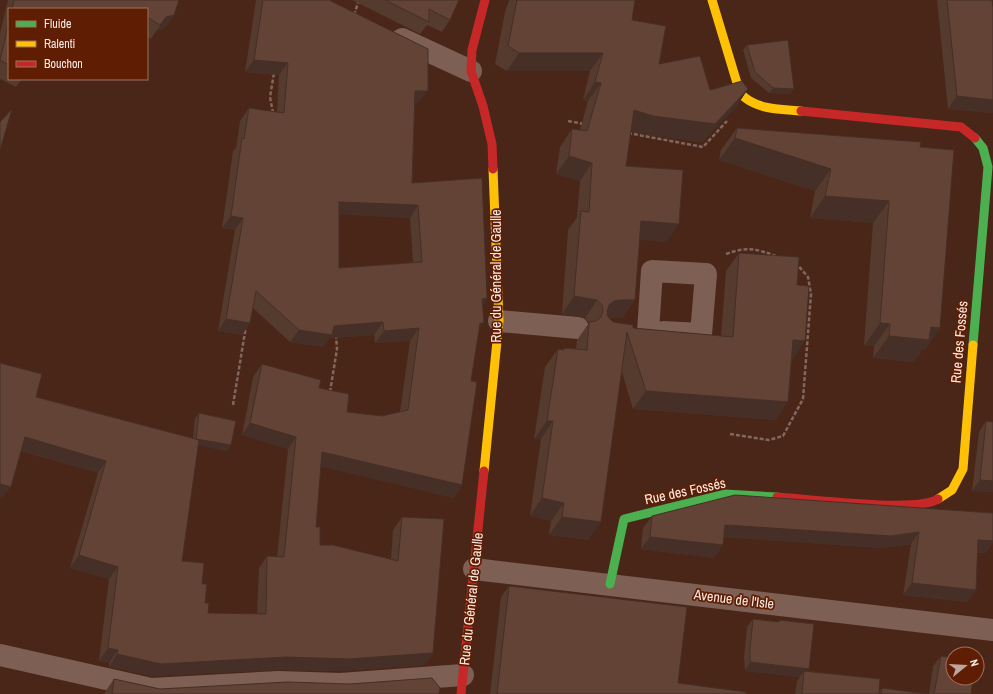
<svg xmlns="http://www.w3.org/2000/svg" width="993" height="694" viewBox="0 0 993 694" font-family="'Archivo Narrow',sans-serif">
<rect width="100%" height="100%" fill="#4a2618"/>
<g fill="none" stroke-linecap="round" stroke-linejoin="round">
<!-- path -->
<path stroke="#81675e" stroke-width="2.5" stroke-dasharray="4 2" stroke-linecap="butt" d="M354,15L359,0
M273,113L270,97L274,73
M568,121L584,124
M628,133L703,147L727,121
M726,254C747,246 758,249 778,257
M330,392L337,349L336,336
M233,405L246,326
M730,434L769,440L783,436L803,399L811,294L808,277L796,263"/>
<!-- street -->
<path stroke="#7d5f54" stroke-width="22" d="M402,39L471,71
M499,321L578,328
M648,332L652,271L706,274L701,334L663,332
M474,569L993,630
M0,655L151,689L279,682L340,684L463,675"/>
<!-- fast -->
<path stroke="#4caf50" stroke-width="9" d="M973,345L988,167L983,148L975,138
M610,584L624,519L725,494L777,497"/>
<!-- slow -->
<path stroke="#ffc107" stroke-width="9" d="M712,0L740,93C755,110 780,109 801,111
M484,471L499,321L493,169
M938,499L952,490L963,469L973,345"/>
<!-- jam -->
<path stroke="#c62828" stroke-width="9" d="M485,0L472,50L471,71L483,106L492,144L493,169
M801,111L961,127L975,138
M777,497C807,499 917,513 938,499
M461,694L484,471"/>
</g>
<!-- wall -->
<path fill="#553a2e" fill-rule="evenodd" d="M8,0H179L174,15L164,29L157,30L151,39L147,37V9H9V79H22L16,87L0,79V34Z
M256,0H329L419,103H415L412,183L487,298L483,304L471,381L462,485L454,498L321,466L316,527L320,545L391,559L393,530L402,517L433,653L425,665L340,671L278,670L152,676L109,667V663L99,661L109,579L70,568L98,473L21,451L2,499L36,397L193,438L195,419L199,413L231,445L227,451L198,445L182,561L202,584L205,603L208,613L257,614L259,568L267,556L277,557L288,449L242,435L253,377L262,364L319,388L347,412L382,416L400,412L410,341L375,343L374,335L330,338L323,347L290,342L253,308L250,323L242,335L218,331L235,230L222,228L233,151L236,148L240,121L249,108L277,112L279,75L245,72ZM339,214L410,218L413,263L339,268Z
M352,0H459L450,20L442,32L427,25L420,34Z
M509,0H635L632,20L659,64L710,90L748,89L736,107L702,142L640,134L631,131L626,166L679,224L666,242L640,239L635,300L622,318H609L613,322L633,328L721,336L726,271L739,253L797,285L793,359H792L776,420L633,409L622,372L588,540L549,535L551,521L530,516L541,439H534L545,367L558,349L562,350L564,348L576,349L577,340L589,323L585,318L562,314L568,230L577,217L580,181L556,174L560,147L572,129L580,130L588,101L583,100L590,71H507L495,64L505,12Z
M937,0H992L993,113L948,109Z
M747,45L790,94L769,93L751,78L743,50Z
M737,128L920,147L940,328L925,350H922L914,362L873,358L874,346H864L873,223L810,218L815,191L719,160L721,150Z
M986,421L993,492L972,491L979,432Z
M993,513L986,553H977L976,590L967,602L903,595L911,544L882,548L724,537L723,545L714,558L641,549L643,528L652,516Z
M509,586L678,683L746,694H490L501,597Z
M753,619L778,622L779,620L809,669L808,671L879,692L882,688L927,694H795L797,681L800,677L745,671L744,657L747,627Z
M941,656L971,694H929L933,666Z
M114,679L160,689L439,694H105V692Z"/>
<!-- shaded-wall -->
<path fill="#452f26" d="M174,15L164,29L157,30L166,17Z
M519,53H603L590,71H507Z
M254,60L288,63L279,75L245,72Z
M595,82L601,83L588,101L583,100Z
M773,88L794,89L790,94L769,93Z
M748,89L736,107L702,142L640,134L622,128L634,110Z
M415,91H428L419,103H407Z
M957,96L993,100V113L948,109Z
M735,138L831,169L815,191L719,160Z
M569,156L592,163L580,181L556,174Z
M825,196L889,201L873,223L810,218Z
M339,202L418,205L410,218L330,214Z
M231,216L243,218L235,230L222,228Z
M641,221L679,224L666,242L628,239Z
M574,296L597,300L585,318L562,314Z
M487,298L478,311L482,299Z
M620,300H635L622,318H607L602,319L609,305L614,301Z
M226,319L250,323L242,335L218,331Z
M383,322L374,335L330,338L323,347L290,342L299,330L334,326Z
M480,323H484L475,335Z
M880,323L890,324L874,346H864Z
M931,327L940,328L925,350H922L914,362L873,358L889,336Z
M419,328L410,341L375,343L384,331Z
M793,340L805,341L793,359L780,358Z
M646,391L788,402L776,420L633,409Z
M547,421H553L541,439H534Z
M250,423L296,437L288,449L242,435Z
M25,437L106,461L98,473L16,449Z
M196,439L231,445L227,451L192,444Z
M322,452L462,485L454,498L314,465Z
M980,480L993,481V492L972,491Z
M0,484L11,487L2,499L0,498Z
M542,498L564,503L551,521L530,516Z
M562,517L601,522L588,540L549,535Z
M725,525L919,532L911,544L882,548L717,537Z
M650,537L723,545L714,558L641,549Z
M978,540L993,541V543L986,553L970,552Z
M79,555L118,567L109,579L70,568Z
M912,583L976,590L967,602L903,595Z
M108,648L118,650L109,663L99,661Z
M433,653L425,665L340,671L278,670L152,676L109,667L117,654Z
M750,662L809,669L804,677V671L800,677L745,671Z"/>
<!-- building -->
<path fill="#634336" stroke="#452f26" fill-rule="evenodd" d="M14,0H179L174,15L166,17L160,25L147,17V9H12Z
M263,0H329L428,49V91H415L412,183L482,178L487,298L482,299L484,323H480L471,381L477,382L462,485L322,452L316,527H320V545H333L398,561L402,517L444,519L433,653L348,659L287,657L161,664L117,654L118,650L108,648L118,567L79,555L106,461L25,437L11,487L0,484V363L42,374L36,397L199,440L182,561L204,563L202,584H207L205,603H209L208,613L266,614L267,556L284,557L296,437L250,423L262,364L321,380L319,388L349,394L347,412L382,416L408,410L419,328L384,331L383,322L334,326L332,335L299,330L256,291L250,323L226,319L243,218L231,216L242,138L244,139L249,108L284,113L288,63L254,60ZM339,202L418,205L422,262L339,268Z
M385,0H459L450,20L429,9V22Z
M517,0H635L632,20L666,26L659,64L700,56L710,90L742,81L748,89L715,124L653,116L634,110L626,166L683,170L679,224L641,221L635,300H620L614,301L609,305L607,312L608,317L613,322L633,325V328L733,337L739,253L799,257L797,285L809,286L805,341L793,340L788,402L646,391L627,332L601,522L562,517L564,503L542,498L553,421H547L558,349L564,350V348L587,350L589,322L596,321L601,317L603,311L602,305L597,300L574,296L581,211L589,212L592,163L569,156L572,129L587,131L601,83L595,82L603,53H519L508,46Z
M947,0H992L993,8V100L957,96Z
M9,22V65L0,60Z
M788,40L794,89L773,88L755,72L747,45Z
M12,109L0,150V122Z
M737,128L921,142L920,147L954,150L940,328L931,327L929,340L889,336L890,324L880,323L889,201L825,196L831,169L735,138Z
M199,413L236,421L231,445L196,439Z
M986,421L993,422V481L980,480Z
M735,495L993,513V541L978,540L976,590L912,583L919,532L891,536L725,525L723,545L650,537L652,516Z
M509,586L687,607L678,683L746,692V694H497Z
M753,619L779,622V620L814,624L809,669L750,662V649Z
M941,656L953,658V678H973L971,694H934Z
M804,671L880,679L879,694H802Z
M432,678L440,688L439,694H112L114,679L160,689L288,682L350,684Z
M882,688L927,694H881Z"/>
<g text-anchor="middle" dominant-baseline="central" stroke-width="3.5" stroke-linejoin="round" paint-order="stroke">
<!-- street labels -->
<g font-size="14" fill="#fcebe5" stroke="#5f1e03">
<text transform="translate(496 276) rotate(-90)">Rue du Général de Gaulle</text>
<text transform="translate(959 342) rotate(-85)">Rue des Fossés</text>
<text transform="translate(685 491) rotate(-12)">Rue des Fossés</text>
<text transform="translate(471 599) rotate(-84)">Rue du Général de Gaulle</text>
<text transform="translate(734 599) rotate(7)">Avenue de l'Isle</text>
</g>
</g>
<!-- legend -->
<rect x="8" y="8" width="140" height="72" fill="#5f1e03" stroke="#9e705d"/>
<rect x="16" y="21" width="20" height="6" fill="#4caf50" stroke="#9e705d"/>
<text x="44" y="28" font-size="12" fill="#fcebe5">Fluide</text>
<rect x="16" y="41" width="20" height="6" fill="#ffc107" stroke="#9e705d"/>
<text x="44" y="48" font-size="12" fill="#fcebe5">Ralenti</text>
<rect x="16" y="61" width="20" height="6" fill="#c62828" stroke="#9e705d"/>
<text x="44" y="68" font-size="12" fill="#fcebe5">Bouchon</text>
<!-- north arrow -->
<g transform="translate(965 666) rotate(72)"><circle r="19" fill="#5f1e03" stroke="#9e705d"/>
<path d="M0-3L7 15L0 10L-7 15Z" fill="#bea69d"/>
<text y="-6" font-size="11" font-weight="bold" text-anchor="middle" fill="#fcebe5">N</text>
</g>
</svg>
